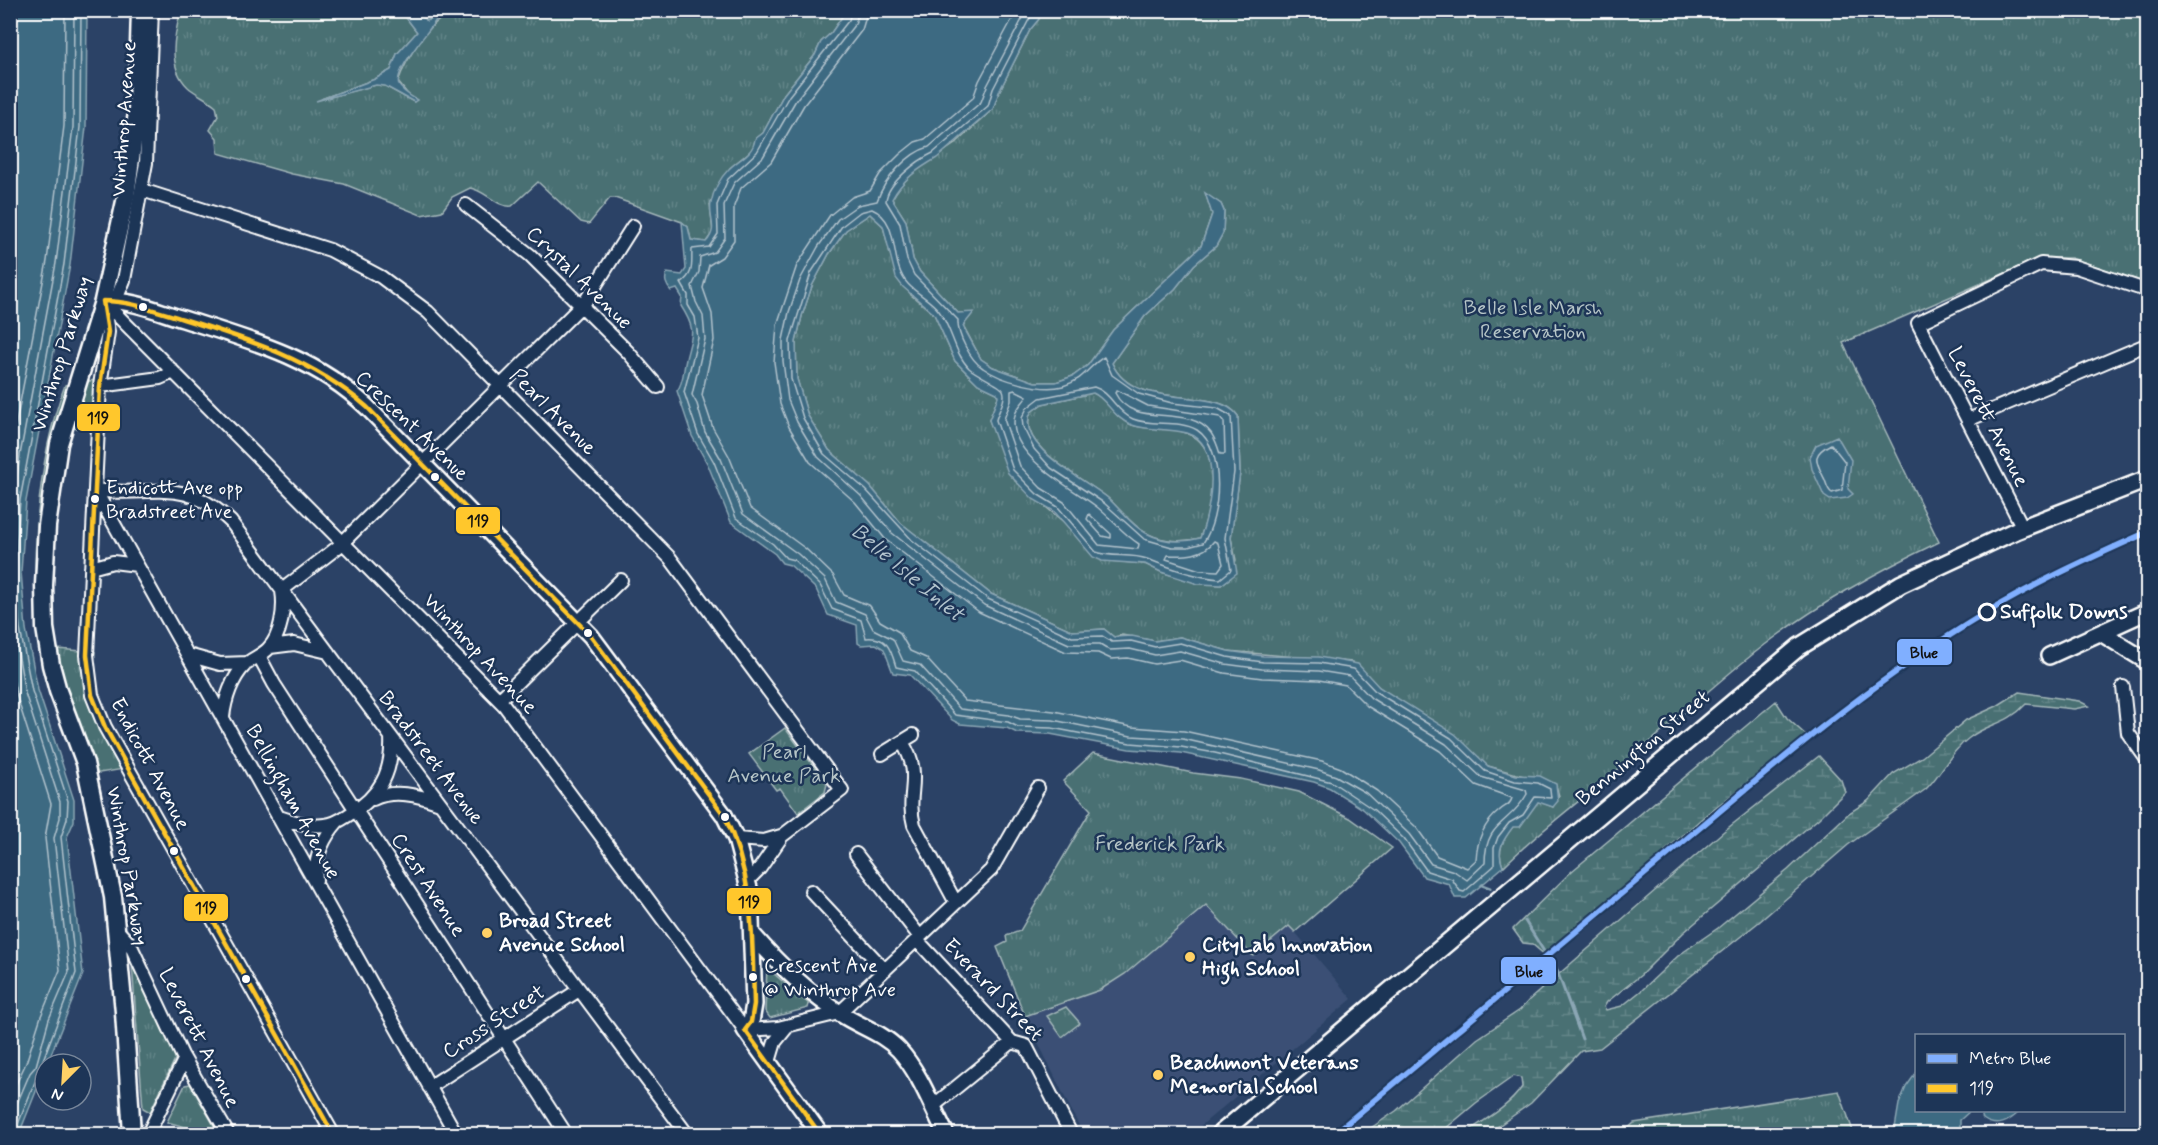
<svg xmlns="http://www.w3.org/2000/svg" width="2158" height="1145" viewBox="0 0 2158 1145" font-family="Mynerve,sans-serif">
<defs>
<pattern id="wetland-marsh" width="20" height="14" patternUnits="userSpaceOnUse" patternTransform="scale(1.5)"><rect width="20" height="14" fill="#486f73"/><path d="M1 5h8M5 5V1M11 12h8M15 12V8" fill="none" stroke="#638588"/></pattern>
<pattern id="park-tufts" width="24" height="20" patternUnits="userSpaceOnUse" patternTransform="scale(1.5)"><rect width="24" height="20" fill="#486f73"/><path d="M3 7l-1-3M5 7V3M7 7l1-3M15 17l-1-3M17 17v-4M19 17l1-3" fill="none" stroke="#638588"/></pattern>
</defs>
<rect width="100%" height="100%" fill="#2b4266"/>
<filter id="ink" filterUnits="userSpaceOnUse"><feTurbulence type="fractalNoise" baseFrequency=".0167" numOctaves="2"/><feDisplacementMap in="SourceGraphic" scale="12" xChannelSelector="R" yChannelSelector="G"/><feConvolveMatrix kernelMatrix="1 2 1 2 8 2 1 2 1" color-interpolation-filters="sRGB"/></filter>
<g filter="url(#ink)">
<!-- built -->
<path fill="#3a5074" d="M1206,905L1253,955L1290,926L1352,999L1191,1134H1083L1025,1016L1100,990L1125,974Z"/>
<!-- wetland -->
<path fill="url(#wetland-marsh)" stroke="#a4b7b9" stroke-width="1.5" d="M2019,692L2079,701L2089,706L2074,709L2026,704C2007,725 1988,723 1969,738C1951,751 1942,773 1926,789L1848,845L1759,922L1600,1048L1581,1051L1531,1103L1487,1134H1464C1484,1120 1508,1108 1522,1087L1521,1078L1514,1076L1476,1103L1439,1134H1362L1396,1111L1477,1039L1520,1010L1529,1000L1724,831L1819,756L1841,780L1845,792L1819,818L1683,933L1641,975L1607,1002L1604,1007L1606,1010L1622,1006L1642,990L1679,955L1718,928L1788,870L1849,813L1868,801L1893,774L1922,757L1966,720L1997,706Z
M1776,701L1787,718L1808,737L1708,813L1665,851L1663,856L1546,956L1532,944L1523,943L1513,929L1572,871Z"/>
<!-- park -->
<path fill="url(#park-tufts)" stroke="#a4b7b9" stroke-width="1.5" d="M181,11H401L417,32L397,54L391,70L375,79L321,99L376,85L385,86L414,102L398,82C405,61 430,19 451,14L433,16L427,21L415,11H846L831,33L821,42L815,55L784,94L763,133L755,140L753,149L730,168L710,205L713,232L706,242L691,240L688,227L682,222L615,198H610L589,224L581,222L538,182L512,206C497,208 485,190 470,188L452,197L442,211L421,215L344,184L292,174L218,153L217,138L210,130L218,116L216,106C208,99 196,94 188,87C167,67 174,35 181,11Z
M1041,11H2147V283L2071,258H2040L1843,343L1939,542C1882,569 1825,600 1774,638C1725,674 1681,716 1635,755C1591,793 1544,826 1503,867C1491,840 1521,819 1538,801L1553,807L1559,796L1556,785L1488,766L1379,687L1352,662L1228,651L1180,637L1155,641L1122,635L1114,637L1104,629L1073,631L991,594L901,523L870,486L829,450L808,416L797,379L796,342L802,316L812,286L829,254L846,230L870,214L883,226L891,257L911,295L934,314L955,361L978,384L997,393L998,397L989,420L1015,481L1110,561L1145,564L1161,572L1198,583L1221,585L1230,578L1236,560L1231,538L1240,473L1238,416C1218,384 1134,413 1112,363L1145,316L1175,289L1194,265L1216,246L1223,233L1224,211L1221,204L1206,195L1212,214L1201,246L1113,330L1088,365L1073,376L1056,382H1035L993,367L981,359L963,325L973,313H958L920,272L913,259L906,221L892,199L898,188L915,171L955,144L993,109L999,92L1030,30L1039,19Z
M102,379L97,429L72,428C55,498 41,579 57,649L95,652L92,683L124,769L81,776C69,740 52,706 44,669C26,589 36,461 65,385Z
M1093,393C1109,399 1114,419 1132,425C1150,431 1174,426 1191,435C1224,451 1210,512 1200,538C1181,543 1164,542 1146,533C1131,525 1121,510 1109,499C1089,481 1014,447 1031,412L1042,404Z
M785,728L827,784L825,792L798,813L780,788L776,790L749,754Z
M1093,753L1193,773L1241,779L1299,792L1350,818L1392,848L1295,932L1289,926L1253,956L1206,905L1125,974L1100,990L1025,1016L997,947L1007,942L1006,936L1020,931L1091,810L1063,781Z
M132,965H134L176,1057L150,1112L143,1108Z
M767,968L809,1004L808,1008L770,1018L765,1011Z
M1066,1007L1080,1023L1062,1037L1047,1016Z
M190,1084L219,1134H200V1131L167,1122L185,1085Z
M1839,1091L1854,1134H1622L1634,1123Z"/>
<!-- water -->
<path fill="#3e6a82" stroke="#8ba6b4" stroke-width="1.5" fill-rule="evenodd" d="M10,11H87L86,127L70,265L26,501L21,572L26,629L38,690L74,800V821L67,837L83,974L19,1134H10Z
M401,11H415L427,21L441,12L452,14L443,15L436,20C428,33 393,71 399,85C401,90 412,97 417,100L414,102L385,86L376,85L316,101L375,79L391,70L397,54L417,32Z
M846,11H1041L1039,19L1030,30L999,92L993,109L937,158C918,169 903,179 892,199L906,221L913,259L920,272L958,313L974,312L963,326L981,359L993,367L1035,382H1056L1073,376L1088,365L1113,330L1201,246L1212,214L1205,193L1221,204L1224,211L1223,233L1216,246L1194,265L1175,289L1145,316L1112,363C1133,413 1217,384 1238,416L1240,473L1231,538L1237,573L1221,585L1198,584L1161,572L1145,564L1102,561L1093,557L1054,511L1033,499L1008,473L989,420L998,397L997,393L978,384L955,361L934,314L903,287L896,278L883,226L870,214L846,230L829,254L812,286L802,316L796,342L797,379L808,416L829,450L870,486L901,523L991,594L1073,631L1104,629L1114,637L1132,636L1155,641L1180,637L1228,651L1263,656L1319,657L1358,664L1379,687L1455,734L1488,766L1516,775L1540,776L1556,784L1558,801L1553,807L1538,802L1520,827H1513C1503,840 1496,850 1503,867L1466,898H1455L1449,884L1424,877L1399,843L1363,809L1330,788L1314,782L1181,753L1129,749L1050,734L1017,733L1007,728L960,724L952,720L910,675L893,673L884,649L876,644L861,645L858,643L857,625L828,615L816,589L790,565L782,563L775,554L731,522L708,465L692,436L677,391C683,383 683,374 685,364C690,336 699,334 681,306L682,297L677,289L671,291C666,285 664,280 667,273L682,275L686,269L682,222L688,227L691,240L706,242C719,228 708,218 711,203C713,191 720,178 728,170C738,159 753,155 755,139L763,133L784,94L815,55L821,42L831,33ZM1093,393C1106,398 1114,419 1132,425C1149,431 1169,428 1187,433C1224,444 1210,512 1200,538C1182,543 1163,542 1146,533C1131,525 1121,510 1109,499C1089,481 1013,447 1031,412L1042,404Z
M1837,436L1851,460L1848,489L1853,494L1847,498L1830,500L1824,496L1812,469L1810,457L1816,445Z
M1916,1073V1110L1970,1111L1960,1120V1134H1894L1899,1104L1906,1087Z
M1980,1111V1110L2020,1111C2009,1122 1997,1129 1983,1119Z"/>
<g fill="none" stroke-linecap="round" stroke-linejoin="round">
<!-- shore -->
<path stroke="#b2c3cd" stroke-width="1.5" d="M852,10L849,20L789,96L757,152L728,179L717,205L718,234L709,247L692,249C691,264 695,273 681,283L688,295V305L695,317L698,338L684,392L698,434L714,462L736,518L773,544L786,558L794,560L820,585L832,609L861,620L866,638C888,636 891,650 896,667L915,671L955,715L1008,722L1018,727L1052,728L1130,743L1181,747L1215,753L1332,782L1374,810L1404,839L1427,871L1452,879L1460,891L1464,892L1494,866V848L1498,837L1509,823L1523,815L1535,797L1551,798L1550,789L1538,783L1515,781L1485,771L1451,738L1376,692L1354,669L1319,663L1263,662L1227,657L1180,643L1155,647L1131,641L1112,642L1102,636L1072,637L988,599L912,540L866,490L824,454L803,418L791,379L790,341L811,273L842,226L860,212L872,209C902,222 888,263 908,284C917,294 931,300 939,311C952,328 954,353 969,368C977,375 1000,385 1003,390C1007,399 998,411 996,420L1013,470L1037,494L1058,507L1096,552C1112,558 1131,553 1147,559C1172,568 1193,577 1220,579L1231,570L1225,538L1234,472L1231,416L1217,408L1172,403L1139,394L1112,375L1104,357C1088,366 1086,379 1063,386C1042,392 1001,381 983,368C970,360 957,334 958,320L914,275L907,260L900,224L886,201C887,183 918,160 933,153L988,106L993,89L1034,10
M859,10L855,24L796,100L763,157L734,183L724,205L725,238L715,252L700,257L699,272L692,286L696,302L703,316L705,339L692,395L697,404L705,432L721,459L743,514L798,554L825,579L836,602L865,614L873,629L893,639L903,661L920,665L960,709L1009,715L1020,719L1053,720L1131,736L1183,739L1319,770L1336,776L1366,793L1409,834L1431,864L1454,871L1467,880L1485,863C1485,821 1511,824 1527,794L1526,790L1481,777L1446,744L1371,698L1350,676L1319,671L1262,669L1225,664L1180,651L1155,655L1130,649L1110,650L1100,644H1069L984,605L892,533L861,496L818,457L797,422L788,400L783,361V340L789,312L800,280L818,247L838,219L858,205L877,201C884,180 907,153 929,147L981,102L987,86L1027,10
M868,10L862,30L804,105L771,162L741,188L734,206V240L722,257L709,265L703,288L712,314L714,340L702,395L713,428L729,456L750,508L806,549L833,575L844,595L870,606L880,621L899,632L910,651L926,658L965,701L1054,711L1132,727L1184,731L1322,761L1341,768L1377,791L1416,827L1437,856L1467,868L1476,860C1477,840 1484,823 1499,811C1505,805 1510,806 1512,798L1476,785L1440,751L1367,706L1346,685L1319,680L1262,678L1224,673L1180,660L1154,664L1128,658L1111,659L1098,653L1066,652L979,612L886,540L855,502L810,462L789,427L780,404L774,362L777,325L797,265L830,215L852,197L870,191L880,174L900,154L915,142L925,139L973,98L979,81L1017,10
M1094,387C1111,392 1116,412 1133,419C1152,427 1178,419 1197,430C1226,449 1221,518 1203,543L1188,547H1172L1144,539L1104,503L1051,468L1034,449L1023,427L1022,418L1027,408L1040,398Z
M1015,390L1027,396C1024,402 1017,407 1015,415C1005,455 1073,488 1097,507C1112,519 1123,534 1139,544L1138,549L1099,545L1064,502L1041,488L1020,466L1004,419L1011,401V391Z
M1117,390L1148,406L1220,417L1224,422L1225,454H1220C1218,447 1215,439 1211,433C1188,402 1133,430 1115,393Z
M1831,444L1845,462L1842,490L1832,493C1826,489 1827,482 1823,476C1815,459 1812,454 1831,444Z
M10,455L47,261L64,126L65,10
M1089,514L1111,534V538L1102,536L1087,519Z
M10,529L20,455L56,263L73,127L74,10
M1214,541L1218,543L1223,564L1218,571L1200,570L1166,559L1168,555C1185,556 1203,556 1214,541Z
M10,606L25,693L60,802V818L54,838L69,972L49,1019L36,1066L30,1073L10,1120
M10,666L17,697L51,804L45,838L60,970L41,1016L26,1063L10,1097
M45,1068L43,1060L76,973L61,837L67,819L68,801L32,691L20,629L15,572L20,500L64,264L80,127L81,10
M14,1134L37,1077L45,1071"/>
<!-- stream -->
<path stroke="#8ba6b4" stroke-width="3" d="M1482,885L1490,888
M1525,921L1545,953
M1555,965L1582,1039"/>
<defs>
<path id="minor" d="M142,190L330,250L381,277L428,312L670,558L842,790L782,836L760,868L748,880
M466,205L530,255L628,352L658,387
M116,300L124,280L146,163L152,10
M103,301L504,705L745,1030L778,1028L839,1013L991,870L1038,788
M103,302L108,332L100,386L87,655L92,695L105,727L333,1134
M100,386L160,378L169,374L171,369
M1968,420L2148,344
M95,490C151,498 183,474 231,522L687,1134
M95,490L456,1134
M2023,528L1918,323L2041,264L2076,267L2148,291
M91,568L113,562L137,565
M282,590L338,547L585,302L633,226
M270,647L294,644L328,652
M188,655L220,664L248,663
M259,656L274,684L566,1134
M2123,687L2128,733L2148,761
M499,700L621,580
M223,717C225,699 232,678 245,665C251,659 261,656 268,649C281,636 285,609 282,591
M902,742C924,776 905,792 914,825L956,903
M882,754L913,735
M373,799C394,789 418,795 440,803
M279,817C293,822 309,827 325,825C335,824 342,819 350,814C380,796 393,772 391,737
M736,839L764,841L781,836
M856,854L920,937
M316,880C314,858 323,838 338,821
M811,891L885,970
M117,930L130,944L182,1055L228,1134
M917,940L1012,1042L1026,1046L1071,1134
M769,1062L775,1042L788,1026
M429,1087L579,990
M932,1107L1012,1042
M148,1134L184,1060"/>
<path id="tertiary" d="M103,301C130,299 157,311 183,319C250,340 315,357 367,407L591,636L724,815L736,839L750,892L754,1004L751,1022L745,1030L820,1134
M2101,633L2148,662
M2049,656L2148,611
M753,935C779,965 807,992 841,1014C861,1027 883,1033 899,1050C920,1073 932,1107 946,1134"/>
<path id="secondary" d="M132,1134L124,1012L113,897L85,763L58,691L51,665L45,628L44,585L47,526L59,444L103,301L126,197L137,112L140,10
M1220,1134L1799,647L1901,584L2017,530L2148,479"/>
</defs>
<!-- minor casing -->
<use href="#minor" stroke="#fff" stroke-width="16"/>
<!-- tertiary casing -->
<use href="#tertiary" stroke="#fff" stroke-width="20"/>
<!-- secondary casing -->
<use href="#secondary" stroke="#fff" stroke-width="21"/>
<!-- minor -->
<use href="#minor" stroke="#1d3557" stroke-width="12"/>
<!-- tertiary -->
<use href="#tertiary" stroke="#1d3557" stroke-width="15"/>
<!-- secondary -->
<use href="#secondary" stroke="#1d3557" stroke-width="16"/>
<defs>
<path id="bus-1" d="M333,1134L105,727L92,695L87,655L100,386L108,332L103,301C131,301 156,311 183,319C250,340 313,360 367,407L591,636L724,815C755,878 752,936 754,1004L751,1022L745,1030L820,1134"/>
</defs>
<!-- bus-1 casing -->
<use href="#bus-1" stroke="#1d3557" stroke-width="9"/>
<!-- bus-1 -->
<use href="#bus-1" stroke="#ffc72c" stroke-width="4.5"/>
<defs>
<path id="metro-1" d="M1334,1134C1438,1047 1543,959 1647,872C1750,786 1852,696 1966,625C2024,588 2085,560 2148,532"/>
</defs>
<!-- metro-1 casing -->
<use href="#metro-1" stroke="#1d3557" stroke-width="10"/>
<!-- metro-1 -->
<use href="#metro-1" stroke="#80afff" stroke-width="6"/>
</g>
</g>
<!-- markers -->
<g fill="#fff" stroke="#1d3557" stroke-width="2">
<circle cx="143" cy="307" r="5"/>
<circle cx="435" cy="477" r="5"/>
<circle cx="95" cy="499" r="5"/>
<circle cx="588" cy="633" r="5"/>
<circle cx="725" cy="817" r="5"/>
<circle cx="174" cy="851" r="5"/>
<circle cx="753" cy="977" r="5"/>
<circle cx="246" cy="979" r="5"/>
</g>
<circle fill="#1d3557" stroke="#fff" stroke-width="3" cx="1987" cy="612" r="8"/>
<g fill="#ffd166" stroke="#1d3557" stroke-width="2">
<circle cx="487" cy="933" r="6"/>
<circle cx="1190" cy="957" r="6"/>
<circle cx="1158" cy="1075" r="6"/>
</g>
<g text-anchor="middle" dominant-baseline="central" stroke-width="5" stroke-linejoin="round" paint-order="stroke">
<!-- bus labels -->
<g font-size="20" fill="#fff" stroke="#1d3557" text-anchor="start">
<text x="106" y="488">Endicott Ave opp<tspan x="106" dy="24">Bradstreet Ave</tspan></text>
<text x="764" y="966">Crescent Ave<tspan x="764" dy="24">@ Winthrop Ave</tspan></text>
</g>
<!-- street labels -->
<g font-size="21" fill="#fff" stroke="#1d3557">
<text transform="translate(124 119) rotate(-86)">Winthrop Avenue</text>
<text transform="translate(579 278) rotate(44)">Crystal Avenue</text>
<text transform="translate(62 354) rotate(-73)">Winthrop Parkway</text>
<text transform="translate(553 412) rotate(45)">Pearl Avenue</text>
<text transform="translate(1988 417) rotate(63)">Leverett Avenue</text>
<text transform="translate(412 426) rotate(44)">Crescent Avenue</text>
<text transform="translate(480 654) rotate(47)">Winthrop Avenue</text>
<text transform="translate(1643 748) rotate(-40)">Bennington Street</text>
<text transform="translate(431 758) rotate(53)">Bradstreet Avenue</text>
<text transform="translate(150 764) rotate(62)">Endicott Avenue</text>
<text transform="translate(293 802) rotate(61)">Bellingham Avenue</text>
<text transform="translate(127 866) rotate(80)">Winthrop Parkway</text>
<text transform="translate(428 885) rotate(57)">Crest Avenue</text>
<text transform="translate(993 990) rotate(46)">Everard Street</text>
<text transform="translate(494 1022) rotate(-33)">Cross Street</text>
<text transform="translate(199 1038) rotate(63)">Leverett Avenue</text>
</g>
<!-- park labels -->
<g font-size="21" fill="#b6c5c7" stroke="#1d3557">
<text x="1533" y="308">Belle Isle Marsh<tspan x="1533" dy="24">Reservation</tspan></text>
<text x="784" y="752">Pearl<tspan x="784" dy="24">Avenue Park</tspan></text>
<text x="1160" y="844">Frederick Park</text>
</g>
<!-- stop labels -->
<g font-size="21" font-weight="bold" fill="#fff" stroke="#1d3557" text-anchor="start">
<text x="2000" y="612">Suffolk Downs</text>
</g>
<!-- poi labels -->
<g font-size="21" font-weight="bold" fill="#fff" stroke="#1d3557" text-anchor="start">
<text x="499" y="921">Broad Street<tspan x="499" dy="24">Avenue School</tspan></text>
<text x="1202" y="945">CityLab Innovation<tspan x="1202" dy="24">High School</tspan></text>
<text x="1170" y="1063">Beachmont Veterans<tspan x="1170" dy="24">Memorial School</tspan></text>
</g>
<!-- water labels -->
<g font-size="22" font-style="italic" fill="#b2c3cd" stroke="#1d3557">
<text transform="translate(907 573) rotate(40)">Belle Isle Inlet</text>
</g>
</g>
<g stroke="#1d3557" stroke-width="2">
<rect x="76" y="403" width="45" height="29" rx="6" fill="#ffc72c"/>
<rect x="455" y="506" width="46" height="29" rx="6" fill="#ffc72c"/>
<rect x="1896" y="638" width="57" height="28" rx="6" fill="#80afff"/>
<rect x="726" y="887" width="46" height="28" rx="6" fill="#ffc72c"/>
<rect x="183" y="893" width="46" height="29" rx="6" fill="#ffc72c"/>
<rect x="1500" y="956" width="57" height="29" rx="6" fill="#80afff"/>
</g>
<g font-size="16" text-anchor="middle" font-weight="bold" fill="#111">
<text x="98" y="423">119</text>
<text x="478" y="526">119</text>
<text x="1924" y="658">Blue</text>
<text x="749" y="907">119</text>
<text x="206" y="913">119</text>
<text x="1529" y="977">Blue</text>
</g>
<!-- margin -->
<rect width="2158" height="1145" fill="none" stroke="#1d3557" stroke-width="36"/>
<rect x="18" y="18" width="2122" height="1109" fill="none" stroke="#fff" stroke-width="2" filter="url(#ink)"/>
<!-- legend -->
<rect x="1915" y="1034" width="210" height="78" fill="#1d3557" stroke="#77869a" stroke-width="1.5"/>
<rect x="1927" y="1054" width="30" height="9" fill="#80afff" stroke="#77869a" stroke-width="1.5"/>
<text x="1969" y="1064" font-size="18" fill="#ffffff">Metro Blue</text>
<rect x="1927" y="1084" width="30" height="9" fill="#ffc72c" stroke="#77869a" stroke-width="1.5"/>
<text x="1969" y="1094" font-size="18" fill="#ffffff">119</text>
<!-- north arrow -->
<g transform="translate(63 1082) rotate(204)"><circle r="28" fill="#1d3557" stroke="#77869a" stroke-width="1.5"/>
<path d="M0-4.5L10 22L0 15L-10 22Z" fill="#ffd166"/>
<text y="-9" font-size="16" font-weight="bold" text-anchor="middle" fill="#ffffff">N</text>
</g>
</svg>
